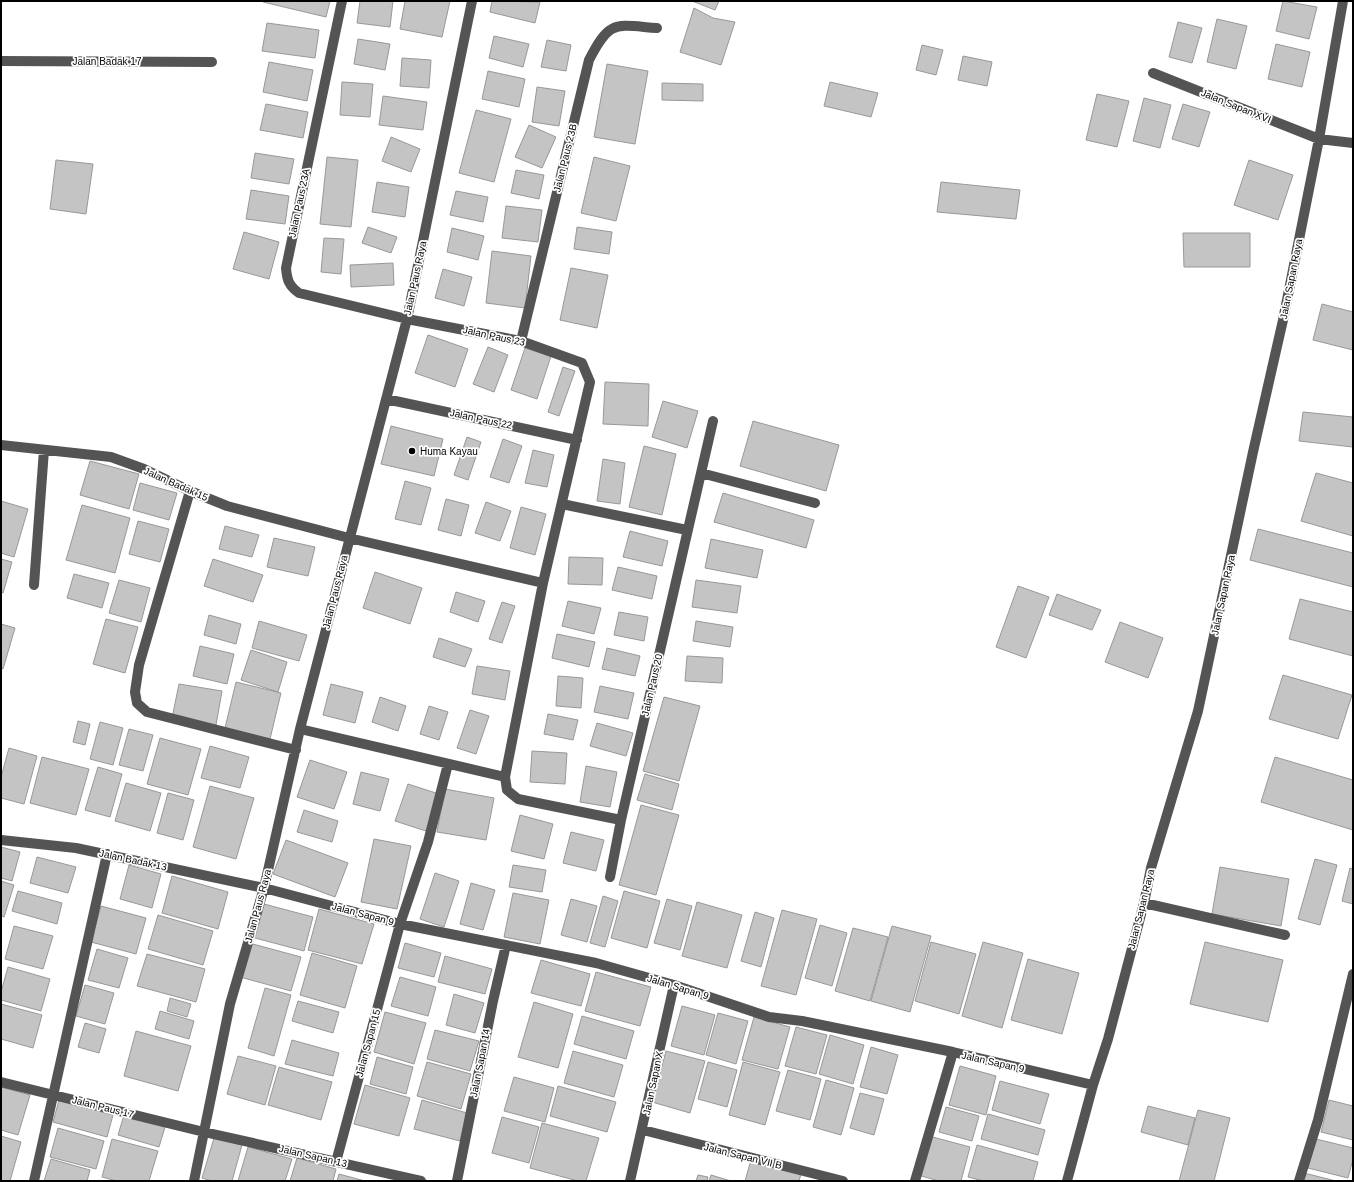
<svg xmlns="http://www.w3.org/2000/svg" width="1354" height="1182" viewBox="0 0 1354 1182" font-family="Helvetica,sans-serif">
<rect width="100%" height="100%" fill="#fff"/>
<!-- building -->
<path fill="#c4c4c4" stroke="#989898" d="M264,1H330L326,17L263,2Z
M360,1H393L390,27L357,23Z
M405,1H450L442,37L400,29Z
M492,1L540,2L535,23L490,12Z
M692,1H719L715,10Z
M1283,1L1317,7L1309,39L1276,31Z
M694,8L713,18L735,22L721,65L680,52Z
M1217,19L1247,26L1236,69L1207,62Z
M1178,22L1202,28L1192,63L1169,57Z
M267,23L319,30L315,58L262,51Z
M494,36L529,44L523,67L489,58Z
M358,39L390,44L385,70L354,64Z
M547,40L571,45L566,71L541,67Z
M1276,44L1310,52L1302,87L1268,79Z
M922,45L943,50L936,75L916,70Z
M963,56L992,62L987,86L958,80Z
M402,58L431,60L429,88L400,86Z
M269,62L313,70L307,101L263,92Z
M607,64L648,71L635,144L594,137Z
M488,71L525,79L519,107L482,99Z
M342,82L373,84L370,117L340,115Z
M830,82L878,93L871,117L824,106Z
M662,83L703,84V101L662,100Z
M537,87L565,91L559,126L532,122Z
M1097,94L1129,101L1117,147L1086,140Z
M383,96L427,102L423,130L379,125Z
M1144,98L1171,105L1160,148L1133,141Z
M266,104L308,112L303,138L260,130Z
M1183,104L1210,112L1199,147L1172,139Z
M476,110L511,119L494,182L459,173Z
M529,125L556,137L542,168L515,157Z
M391,137L420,149L411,172L382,161Z
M255,153L294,159L289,184L251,178Z
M327,157L358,160L351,227L320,224Z
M594,157L630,166L616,221L581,213Z
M56,160L93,164L86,214L50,209Z
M1249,160L1293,175L1278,220L1234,205Z
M516,170L544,175L539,199L511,193Z
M377,182L409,187L405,217L372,212Z
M941,182L1020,190L1016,219L937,212Z
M251,190L289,196L285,224L246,219Z
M456,191L488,197L483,222L450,215Z
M506,206L542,210L538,242L502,238Z
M368,227L397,237L391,253L362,243Z
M577,227L612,232L609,254L574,249Z
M452,228L484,236L478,260L447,252Z
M244,232L279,242L269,279L233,269Z
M1183,233H1250V267H1184Z
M324,238L344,239L341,274L321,272Z
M492,251L531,256L525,308L486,303Z
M393,263L394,285L351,287L350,265Z
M571,268L608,275L597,328L560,320Z
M443,269L472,277L464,306L435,298Z
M1322,304L1353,312V350L1313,340Z
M428,335L468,349L455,387L415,373Z
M488,347L508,355L494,392L473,384Z
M525,348L551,356L537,399L511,390Z
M563,367L575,371L559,416L548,412Z
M605,382L649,384L648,426L603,424Z
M663,401L698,411L687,448L652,437Z
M1303,412L1353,417V447L1299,441Z
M753,421L839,445L826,491L740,466Z
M391,426L443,439L434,476L381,464Z
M467,437L481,442L468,480L454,475Z
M503,439L522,446L509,483L490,477Z
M644,446L676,454L662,515L629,507Z
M533,450L554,455L547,487L525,483Z
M603,459L625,463L620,504L597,501Z
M90,461L139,474L129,509L80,495Z
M1316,473L1353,483V536L1301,521Z
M405,481L431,488L421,525L395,519Z
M140,483L177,493L169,520L133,510Z
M723,493L814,520L806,548L714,522Z
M446,499L469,505L461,536L438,530Z
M1,501L28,509L14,557L1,553Z
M486,502L511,511L500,541L475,533Z
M82,505L130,518L115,573L66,560Z
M521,507L546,514L535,555L510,548Z
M138,521L169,529L160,562L129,554Z
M225,526L259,535L252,557L219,549Z
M1258,529L1353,553V587L1250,560Z
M630,531L668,541L662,566L623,557Z
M274,538L315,547L308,576L267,567Z
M711,539L763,550L757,578L705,568Z
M569,557L603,558L602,585L568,584Z
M1,559L12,562L3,593L1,592Z
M213,559L263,575L253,602L204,586Z
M618,567L657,576L652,599L612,590Z
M375,572L422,588L410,624L363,608Z
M74,574L109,583L102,608L67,598Z
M119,580L150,588L141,622L109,613Z
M696,580L741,586L737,613L692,607Z
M1018,586L1049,597L1026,658L996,647Z
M456,592L485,601L478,622L450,612Z
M1057,594L1101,610L1092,630L1049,615Z
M1300,599L1353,612V656L1289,639Z
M568,601L601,608L594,634L562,626Z
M502,602L515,606L502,643L489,639Z
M619,612L648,617L644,641L614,635Z
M209,615L241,624L236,644L204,635Z
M106,619L138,627L125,673L93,664Z
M259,621L307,635L299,661L252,648Z
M696,621L733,627L730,647L693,641Z
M1120,622L1163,638L1148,678L1105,662Z
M1,624L15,628L3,669L1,668Z
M557,634L595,642L589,667L552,658Z
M439,638L472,649L465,667L433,657Z
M200,646L234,654L227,684L193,676Z
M607,648L640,656L635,676L602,669Z
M251,650L287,662L278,692L241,680Z
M687,656L723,658L722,683L685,681Z
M477,666L510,671L505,700L472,694Z
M1283,675L1352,695L1338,739L1269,719Z
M558,676L583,678L581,708L556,706Z
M236,682L281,693L270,739L225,728Z
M179,684L222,691L216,725L172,718Z
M331,684L363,692L355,723L323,715Z
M600,686L634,693L628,719L594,712Z
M380,697L406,706L398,731L372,722Z
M664,697L700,706L679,781L643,771Z
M429,706L448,712L439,740L420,734Z
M470,710L489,716L476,754L457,748Z
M548,714L578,720L573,740L544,734Z
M78,721L90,724L85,745L73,742Z
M100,722L123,728L113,765L90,759Z
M597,723L633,733L626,756L590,746Z
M129,729L153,735L143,771L119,765Z
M160,738L201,749L188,795L147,784Z
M210,746L249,757L240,788L201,778Z
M9,748L37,756L24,804L1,798V777Z
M532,751L567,753L565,784L530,782Z
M42,757L89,769L76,815L30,803Z
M1275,757L1353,780V830L1261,802Z
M310,760L347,772L334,809L297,797Z
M586,766L617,772L610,807L580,802Z
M98,767L122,774L110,817L85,810Z
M361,772L389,779L380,811L353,804Z
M645,774L679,784L672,810L637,800Z
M126,783L161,793L150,831L115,821Z
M408,784L439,794L426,831L395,821Z
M210,786L254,798L236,859L193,847Z
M445,789L494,798L486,840L437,832Z
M168,793L194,800L183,840L157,833Z
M641,805L679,815L656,895L619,885Z
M304,810L338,821L332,842L297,832Z
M520,815L553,824L544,859L511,851Z
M571,832L604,840L596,871L563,863Z
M374,839L411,846L397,909L361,902Z
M286,840L348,863L335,897L273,874Z
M1,847L20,852L12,881L1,878Z
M37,857L76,867L68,893L30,883Z
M1315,859L1337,865L1320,925L1298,919Z
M129,865L161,874L152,908L120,899Z
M513,865L546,870L542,892L509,887Z
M1220,867L1289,879L1281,926L1212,914Z
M1350,868L1353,869V904L1342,901Z
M435,873L459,881L444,927L420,919Z
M172,876L228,892L218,929L162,913Z
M1,881L14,885L4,917L1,916Z
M471,883L495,890L483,930L460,924Z
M18,891L62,903L57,924L12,911Z
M624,891L660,901L647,948L611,938Z
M513,893L549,900L540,944L504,937Z
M603,896L618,901L605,947L590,943Z
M571,899L597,906L587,942L561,935Z
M667,899L692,906L680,950L654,943Z
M697,902L742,915L727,968L682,956Z
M264,904L313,917L304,951L255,938Z
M101,906L146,918L136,954L91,942Z
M319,909L374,924L362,964L308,950Z
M782,910L817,919L796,995L761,986Z
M755,912L774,918L761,967L741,961Z
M158,915L213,931L203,965L148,949Z
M820,925L847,933L832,986L805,978Z
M14,926L53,936L43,969L5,959Z
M892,926L931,936L910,1012L871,1001Z
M853,928L888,937L870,1001L835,991Z
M931,942L976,954L959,1014L915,1001Z
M983,942L1023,953L1002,1028L962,1016Z
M1205,942L1283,960L1268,1022L1190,1004Z
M249,943L301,957L291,991L240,977Z
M405,943L441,953L434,977L398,968Z
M97,949L128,958L119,988L88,980Z
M312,953L357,966L345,1008L300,995Z
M147,954L205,969L196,1002L137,986Z
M445,956L492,969L485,994L438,982Z
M1028,959L1079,973L1062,1034L1011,1020Z
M541,960L590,974L581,1006L531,993Z
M8,967L50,979L41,1011L1,1000V992Z
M596,972L651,987L640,1026L585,1011Z
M400,977L436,987L428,1016L391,1006Z
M85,985L114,993L105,1024L76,1016Z
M265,988L291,995L274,1056L248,1048Z
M454,994L484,1003L475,1033L446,1025Z
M170,998L191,1004L187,1017L167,1011Z
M298,1001L339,1012L333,1033L292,1021Z
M534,1002L573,1014L558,1068L518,1057Z
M1,1004L42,1015L33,1048L1,1039Z
M682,1006L715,1015L704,1055L671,1046Z
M160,1011L194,1021L189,1039L155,1029Z
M385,1012L426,1023L414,1064L374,1052Z
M718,1013L748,1021L736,1064L706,1055Z
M582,1016L634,1031L626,1059L574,1044Z
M754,1017L790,1027L778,1069L742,1060Z
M85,1023L106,1029L99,1053L78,1047Z
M796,1027L827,1035L816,1074L785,1066Z
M435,1030L479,1041L470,1071L427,1059Z
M136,1031L191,1046L178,1091L124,1076Z
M830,1035L864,1045L853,1084L819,1074Z
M292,1040L339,1053L333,1076L285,1064Z
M871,1047L898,1055L887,1094L860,1087Z
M573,1051L623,1065L614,1097L564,1083Z
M666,1051L705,1061L690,1113L652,1102Z
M238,1056L276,1066L265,1105L227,1094Z
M377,1057L413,1067L406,1094L370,1084Z
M427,1062L471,1074L461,1109L417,1096Z
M708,1062L737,1070L727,1107L698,1099Z
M743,1062L780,1072L765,1125L729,1115Z
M960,1066L996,1076L986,1115L949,1105Z
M279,1067L332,1082L321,1120L268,1105Z
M788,1070L821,1079L810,1120L776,1111Z
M514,1077L554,1088L545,1122L504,1111Z
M826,1080L854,1088L841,1135L813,1127Z
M1000,1081L1049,1094L1040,1124L992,1110Z
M365,1085L410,1098L399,1136L354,1124Z
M558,1086L616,1102L607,1132L550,1116Z
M1,1087L30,1095L18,1135L1,1130Z
M860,1093L884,1099L874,1135L850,1128Z
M59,1100L113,1115L107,1137L53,1122Z
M422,1100L467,1113L460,1141L414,1129Z
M1329,1100L1353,1106V1140L1321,1132Z
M1148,1106L1195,1118L1188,1145L1141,1132Z
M946,1107L979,1116L972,1141L939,1132Z
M1198,1110L1230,1118L1214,1181H1179Z
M988,1114L1045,1130L1038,1155L981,1139Z
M124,1115L165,1127L159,1147L118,1135Z
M502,1117L539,1127L529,1163L492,1153Z
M542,1123L599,1138L586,1181H578L530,1168Z
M58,1128L104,1141L96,1169L50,1157Z
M1,1136L21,1142L10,1181H1Z
M929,1136L970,1147L961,1181H939L918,1175Z
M214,1138L242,1145L232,1181H212L202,1178Z
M112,1139L158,1151L149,1181H117L102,1177Z
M1316,1139L1353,1148V1159L1348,1178L1308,1168Z
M977,1145L1038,1162L1033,1181H983L968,1177Z
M248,1147L292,1159L285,1181H238Z
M297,1158L336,1169L333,1181H290Z
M51,1159L90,1170L87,1181H44Z
M751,1160L801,1174L799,1181H745Z
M1304,1173L1336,1181H1302Z
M339,1174L365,1181H337Z
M698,1175L708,1177L707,1181H696Z
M711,1175L731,1181H709Z"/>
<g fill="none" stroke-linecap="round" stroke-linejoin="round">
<!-- minor -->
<path stroke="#545454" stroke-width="10" d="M342,1L286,268C287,280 289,286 299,293L407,319L521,341L582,363L590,382L543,583L505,777L507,790L518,799L621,820L713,421
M1,61L212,62
M1153,73L1319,139L1353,143
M521,341L589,60C610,19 615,25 657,28
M386,399L577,440
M1,445L111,457L144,469L190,491L227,506L349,538L543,583
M701,473L815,503
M190,491L139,665L135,692L137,703L147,712L296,750
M562,504L687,530
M34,585L44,450
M300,729L505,777
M1,840L76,848L264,888L400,924L596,963L674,985L769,1017L802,1021L953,1052L1093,1085
M610,877L621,820
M1144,903L1285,935
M1,1082L204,1132L421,1181
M643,1130L843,1181
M336,1162L400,924L428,842L448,764
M34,1181L107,854
M194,1181L230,1004L264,888L300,729L407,319L472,1
M457,1181L493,1001L506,945
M630,1181L674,985
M915,1181L953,1052
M1067,1181L1093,1085L1108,1039L1144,903L1151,868L1198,711L1253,452L1283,320L1319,139L1343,1
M1299,1181L1318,1120L1353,974"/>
</g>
<!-- markers -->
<circle fill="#000" stroke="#fff" stroke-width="1.5" cx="412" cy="451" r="4"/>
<g text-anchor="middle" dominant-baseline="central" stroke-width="3.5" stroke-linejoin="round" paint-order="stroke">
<!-- street labels -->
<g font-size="10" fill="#000" stroke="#fff">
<text x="107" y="61">Jalan Badak 17</text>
<text transform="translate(1236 106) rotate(22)">Jalan Sapan XVI</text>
<text transform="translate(565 158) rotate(-76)">Jalan Paus 23B</text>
<text transform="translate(299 203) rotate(-78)">Jalan Paus 23A</text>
<text transform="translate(415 278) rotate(-78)">Jalan Paus Raya</text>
<text transform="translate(1291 279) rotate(-79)">Jalan Sapan Raya</text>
<text transform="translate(494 336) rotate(12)">Jalan Paus 23</text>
<text transform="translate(481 419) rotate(12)">Jalan Paus 22</text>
<text transform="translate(176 484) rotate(24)">Jalan Badak 15</text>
<text transform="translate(335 592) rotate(-76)">Jalan Paus Raya</text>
<text transform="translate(1223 595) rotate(-78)">Jalan Sapan Raya</text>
<text transform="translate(652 685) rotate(-77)">Jalan Paus 20</text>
<text transform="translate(133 860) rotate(12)">Jalan Badak 13</text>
<text transform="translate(258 906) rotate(-75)">Jalan Paus Raya</text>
<text transform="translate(1141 909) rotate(-76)">Jalan Sapan Raya</text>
<text transform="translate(363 914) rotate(15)">Jalan Sapan 9</text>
<text transform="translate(678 987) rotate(17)">Jalan Sapan 9</text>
<text transform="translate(368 1043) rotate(-75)">Jalan Sapan 15</text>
<text transform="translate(993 1062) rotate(13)">Jalan Sapan 9</text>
<text transform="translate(480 1063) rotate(-79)">Jalan Sapan 14</text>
<text transform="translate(653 1083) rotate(-78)">Jalan Sapan X</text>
<text transform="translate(103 1107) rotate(14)">Jalan Paus 17</text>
<text transform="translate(313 1156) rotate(13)">Jalan Sapan 13</text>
<text transform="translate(743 1156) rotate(14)">Jalan Sapan VII B</text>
</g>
<!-- poi labels -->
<g font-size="10" fill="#000" stroke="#fff" text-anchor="start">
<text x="420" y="451">Huma Kayau</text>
</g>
</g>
<!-- border -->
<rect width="1354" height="1182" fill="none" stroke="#000000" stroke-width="4"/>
</svg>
